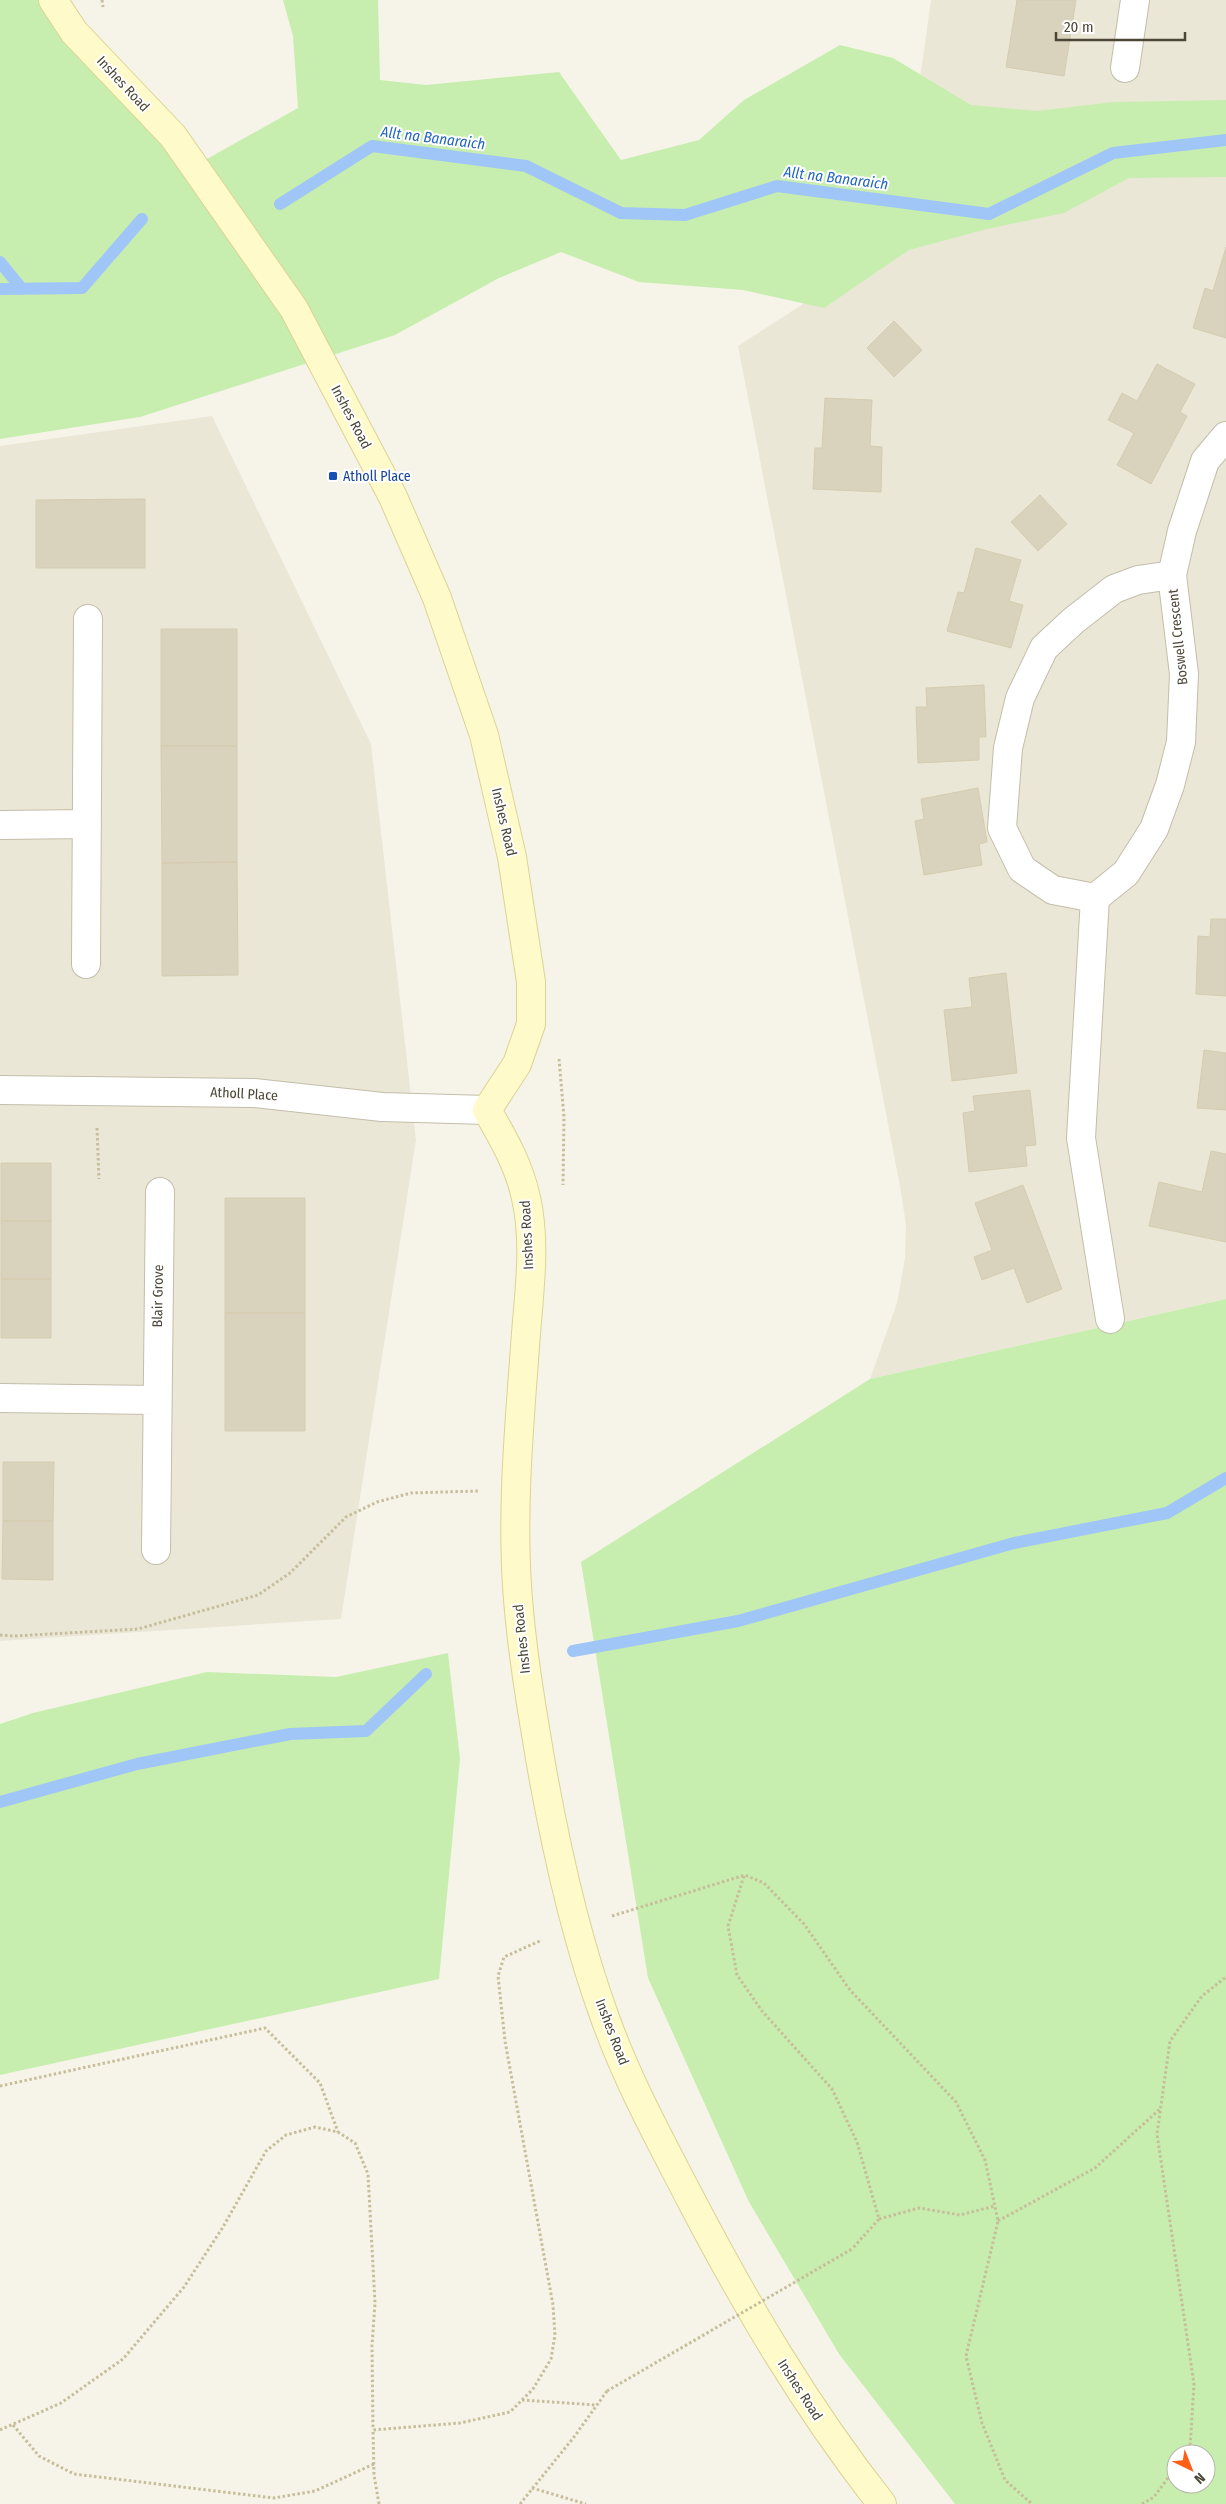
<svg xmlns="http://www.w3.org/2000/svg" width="1226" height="2504" viewBox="0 0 1226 2504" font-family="'Fira Sans Condensed',sans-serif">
<rect width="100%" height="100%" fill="#f6f4e9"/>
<!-- residential -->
<path fill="#ebe7d7" d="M931,0H1226V1299L870,1379L897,1303L905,1258L906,1225L900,1186L738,346L897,243Z
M212,416L371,744L416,1140L341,1619L0,1641V446Z"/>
<!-- green -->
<path fill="#c7eeae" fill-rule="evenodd" d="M0,0H45L168,142L182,173L298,108L293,36L283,0H378L380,80L426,85L559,72L621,160L699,140L744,100L840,45L893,58L971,105L1037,111L1114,102L1226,100V177L1129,178L1064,213L987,229L909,250L824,308L743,290L639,282L561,252L499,278L395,335L140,417L0,439Z
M1226,1299V2504H955L839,2354L749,2202L648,1978L581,1562L870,1379ZM1176,2454H1206V2484H1176Z
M448,1653L460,1759L439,1979L0,2075V1724L33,1713L207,1672L336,1677Z"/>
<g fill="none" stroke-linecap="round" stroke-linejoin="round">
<!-- stream -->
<path stroke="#a0c6f8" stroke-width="12" d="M280,204L372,146L526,166L621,213L685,215L777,186L989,214L1113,153L1226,140
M0,262L22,289
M0,289L82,288L142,219
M573,1651L738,1621L1014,1543L1167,1513L1226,1478
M0,1802L137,1764L290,1734L366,1731L426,1674"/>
</g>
<!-- building -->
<path fill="#d9d2bd" stroke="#d5ccaf" d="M1017,0H1076L1064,76L1006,67Z
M1226,247V338L1193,328L1205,288L1213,291Z
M894,321L922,350L894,377L867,348Z
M1157,364L1195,384L1180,412L1187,416L1151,484L1117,465L1134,433L1108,420L1122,393L1137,401Z
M825,398L872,400L870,446L882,447L881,492L813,489L815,448H822Z
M1040,495L1067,524L1038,551L1011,522Z
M145,499V568H36V500Z
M976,548L1021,560L1009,601L1023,605L1011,648L947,631L958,592L964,593Z
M161,629H237V746H161Z
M984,685L986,737H979V760L918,763L916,707H927L926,688Z
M161,746H237V862L162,863Z
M978,788L987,842L979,844L982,865L924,875L915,821L924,819L921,799Z
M237,862L238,975L162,976V863Z
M1211,919H1226V996L1196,994L1198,936L1210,937Z
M1006,973L1017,1073L952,1081L944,1010L972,1007L969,978Z
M1204,1050L1226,1053V1110L1197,1108Z
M1030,1090L1036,1145L1025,1146L1027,1166L969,1172L963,1113L975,1111L973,1096Z
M1211,1151L1226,1154V1242L1149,1226L1159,1182L1202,1192Z
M1,1163H51V1221H1Z
M1023,1185L1062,1289L1027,1303L1014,1268L982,1280L974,1257L992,1250L975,1203Z
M225,1198H305V1313H225Z
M1,1221H51V1279H1Z
M1,1279H51V1338H1Z
M225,1313H305V1431H225Z
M3,1462H54L53,1521H3Z
M3,1521H53V1580L2,1579Z"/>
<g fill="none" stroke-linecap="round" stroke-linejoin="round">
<defs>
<path id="street" d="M1125,68L1135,0
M1172,575L1138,580L1114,589L1073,621L1044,648L1020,698L1008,748L1002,828L1022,869L1053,890L1095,898L1126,873L1154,829L1170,785L1181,742L1184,674L1172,575L1182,531L1205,461L1226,436
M0,825L87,824
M1095,898L1081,1138L1110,1319
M86,964L88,619
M0,1090L254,1093L382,1107L487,1110
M0,1398L156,1400
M156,1550L160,1192"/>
<path id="secondary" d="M53,0L74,32L173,136L294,309L393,497L437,598L484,735L512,857L531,982V1024L517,1064L487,1110C503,1138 519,1165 526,1198C537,1246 528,1299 525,1347C519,1428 512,1506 517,1586C521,1646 531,1705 541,1764C556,1849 575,1936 605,2018C628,2082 660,2140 691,2200C747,2307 807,2409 882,2504"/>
</defs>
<!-- street casing -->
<use href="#street" stroke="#c3beaa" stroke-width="30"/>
<!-- secondary casing -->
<use href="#secondary" stroke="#dbd394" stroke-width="30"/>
<!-- path -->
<path stroke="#c6bd9a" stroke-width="3" stroke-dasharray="2.5 2.5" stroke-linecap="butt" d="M102,0L103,7
M559,1059L564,1117L563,1185
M97,1128L99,1179
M0,1635L14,1636L138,1629L258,1595L290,1573L346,1517L377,1502L411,1493L478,1491
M744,1876L728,1926L737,1975L762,2011L832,2089L857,2142L879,2219L852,2249
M612,1916L745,1875L764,1883L804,1924L850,1990L956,2102L985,2160L998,2221L966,2356L982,2423L1005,2480L1032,2504
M0,2086L265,2028L320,2083L338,2132
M879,2219L919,2208L960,2215L995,2206
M998,2221L1095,2168L1160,2109
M522,2400L596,2405
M13,2425L39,2456L74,2474L274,2498L315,2491L374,2464
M0,2430L61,2403L123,2359L184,2287L223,2227L266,2151L286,2135L315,2127L338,2132L355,2143L368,2174L375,2303L372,2346L373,2430
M1186,2454L1190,2448L1194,2384L1157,2134L1170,2041L1202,1996L1226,1977
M532,2488L586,2504
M379,2504L374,2475L373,2430L460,2423L510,2412L533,2389L551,2359L555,2335L553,2305L505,2041L498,1976L504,1957L542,1940
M520,2504L574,2437L607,2391
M1142,2504L1154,2497L1176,2467"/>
<!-- street -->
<use href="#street" stroke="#fff" stroke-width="28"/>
<!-- secondary -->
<use href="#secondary" stroke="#fffaca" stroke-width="28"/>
<!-- path-bridge -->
<path stroke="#c6bd9a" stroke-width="3" stroke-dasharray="2.5 2.5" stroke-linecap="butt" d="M607,2391L852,2249"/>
</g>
<!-- markers -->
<rect fill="#1a4fb4" stroke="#fff" stroke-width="2" x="328" y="471" width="10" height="10" rx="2.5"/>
<g text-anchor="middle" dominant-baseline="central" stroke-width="4" stroke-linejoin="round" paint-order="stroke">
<!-- street labels -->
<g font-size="14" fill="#4b4636" stroke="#fff">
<text transform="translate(123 84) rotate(47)">Inshes Road</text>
<text transform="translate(351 417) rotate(62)">Inshes Road</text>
<text transform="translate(1178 637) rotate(-96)">Boswell Crescent</text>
<text transform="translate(504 822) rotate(77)">Inshes Road</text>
<text transform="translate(244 1094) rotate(3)">Atholl Place</text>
<text transform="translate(527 1235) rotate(-93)">Inshes Road</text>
<text transform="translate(158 1296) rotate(-89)">Blair Grove</text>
<text transform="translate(522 1639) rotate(-96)">Inshes Road</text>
<text transform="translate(612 2032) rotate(69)">Inshes Road</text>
<text transform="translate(800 2390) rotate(57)">Inshes Road</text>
</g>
<!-- transit labels -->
<g font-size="14" fill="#164399" stroke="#fff" text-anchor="start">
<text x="343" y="476">Atholl Place</text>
</g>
<!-- water labels -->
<g font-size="15" font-style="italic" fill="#2366c4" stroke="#fff">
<text transform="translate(433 138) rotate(7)">Allt na Banaraich</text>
<text transform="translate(836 178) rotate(7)">Allt na Banaraich</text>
</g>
</g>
<!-- north arrow -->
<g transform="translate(1191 2469) rotate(137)"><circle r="24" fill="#ffffff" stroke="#b7b5af"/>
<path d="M0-4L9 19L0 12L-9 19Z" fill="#ff5e17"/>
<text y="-8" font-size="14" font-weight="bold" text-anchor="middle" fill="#4b4636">N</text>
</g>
<!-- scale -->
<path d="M1056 32v8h129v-8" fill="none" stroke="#4b4636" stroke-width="2.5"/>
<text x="1064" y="32" font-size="15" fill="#4b4636" stroke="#ffffff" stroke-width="4" paint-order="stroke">20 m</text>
</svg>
